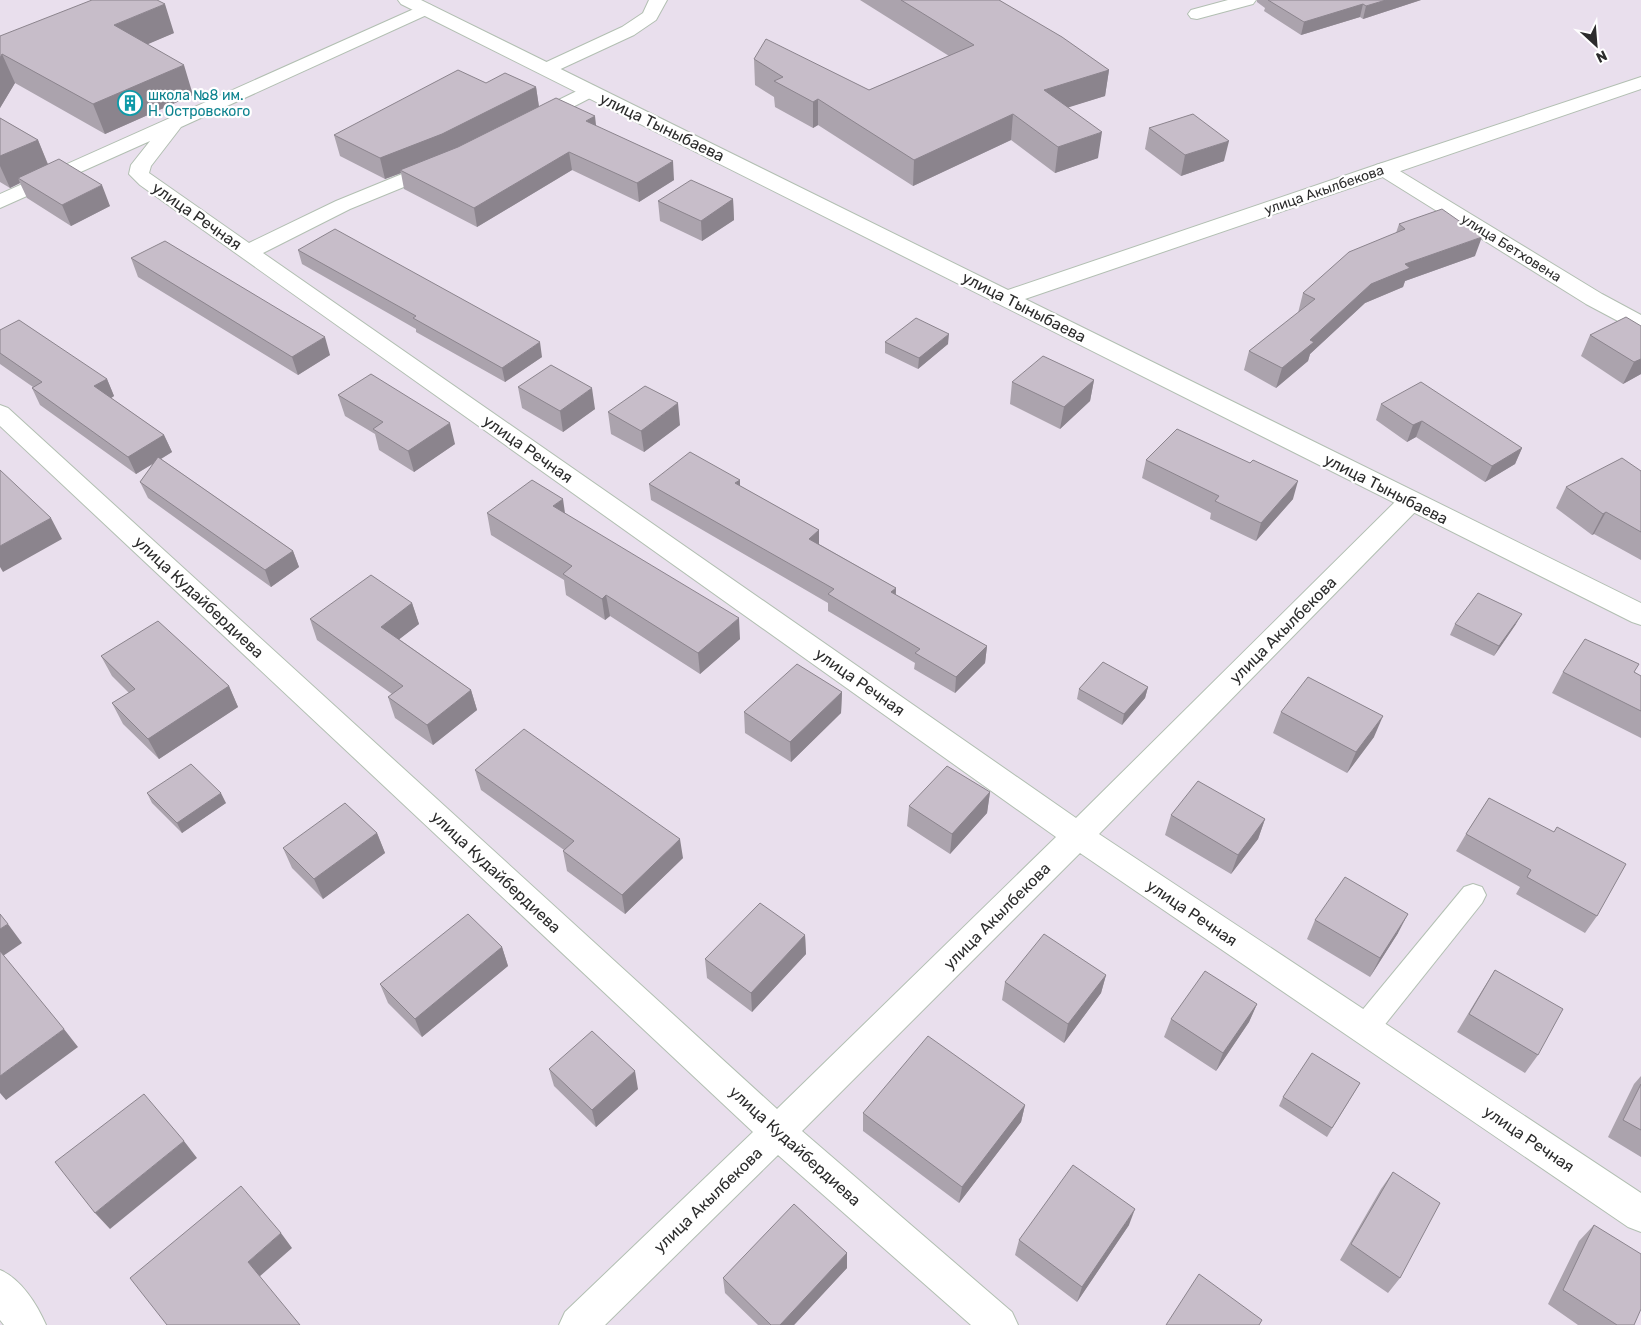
<svg xmlns="http://www.w3.org/2000/svg" width="1641" height="1325" viewBox="0 0 1641 1325" font-family="Rubik,sans-serif">
<rect width="100%" height="100%" fill="#e9dfed"/>
<g fill="none" stroke-linecap="round" stroke-linejoin="round">
<defs>
<path id="service" d="M1473,884L1482,887L1486,895L1482,903L1375,1037L1365,1041L1355,1037L1351,1028L1355,1019L1464,887Z"/>
<path id="minor" d="M649,0H667L656,20L634,35L552,73L546,75L540,73L537,69L540,65L622,27L643,13Z
M1228,0H1256L1253,4L1197,19L1191,18L1188,14L1191,10Z
M425,4L431,5L434,9L431,13L181,127L151,166L149,173L249,243L336,201L429,163L436,161L443,163L446,167L443,171L350,209L263,253L1076,818L1401,496L1410,493L1419,496L1423,502L1419,508L1099,834L1641,1193V1232L1628,1227L1080,853L802,1131L1012,1312L1018,1325H971L778,1155L605,1325H559L565,1312L753,1132L0,426V405L8,408L777,1109L1056,837L140,185L129,174L131,165L150,141L0,208V194Z
M589,85L596,87L598,91L596,95L540,124L533,126L526,124L523,120L526,116Z
M1383,163L1390,165L1602,294L1641,315V331L1633,329L1586,304L1376,173L1373,169L1376,165Z
M0,1270C21,1279 37,1304 46,1325H4L0,1320Z"/>
<path id="tertiary" d="M398,0H421L1008,290L1376,165L1641,77V89L1025,299L1641,603V625L1632,622L401,4Z"/>
</defs>
<!-- service casing -->
<use href="#service" stroke="#b2bfb2" stroke-width="2"/>
<!-- minor casing -->
<use href="#minor" stroke="#b2bfb2" stroke-width="2"/>
<!-- tertiary casing -->
<use href="#tertiary" stroke="#b2bfb2" stroke-width="2"/>
<!-- service -->
<use href="#service" fill="#fff" fill-rule="evenodd"/>
<!-- minor -->
<use href="#minor" fill="#fff" fill-rule="evenodd"/>
<!-- tertiary -->
<use href="#tertiary" fill="#fff" fill-rule="evenodd"/>
</g>
<!-- wall -->
<path fill="#aba3ad" d="M860,0H999L1109,70L1105,96L1068,107L1098,158L1055,173L1011,140L913,186L818,125L813,128L775,107L774,97L755,85L754,59L869,90L949,56Z
M1257,0H1421L1363,19L1360,17L1301,35L1264,11L1265,8L1257,2Z
M174,33L147,44L193,95L105,134L15,83L0,108V36Z
M486,83L536,87L539,107L596,126L674,180L639,202L572,170L477,227L404,189L401,173L385,179L340,156L334,135Z
M0,118L38,140L48,164L110,206L71,226L27,198L20,183L10,188L0,182Z
M1149,128L1224,161L1181,176L1145,149Z
M733,199L734,220L702,241L660,221L658,201Z
M1399,224L1475,256L1405,281L1403,287L1365,303L1310,354L1308,361L1276,388L1244,370L1249,351L1298,313L1303,293L1396,233Z
M298,250L542,357L505,382L416,332V329L302,264Z
M131,258L330,355L298,375L138,277Z
M1641,326V374L1623,384L1581,356L1590,335Z
M0,330L107,379L114,396L111,398L164,435L172,452L161,459L293,551L299,567L271,587L148,498L140,482L154,463L136,474L40,405L32,388L33,387L0,364Z
M885,342L948,344L918,369L885,353Z
M1094,380L1090,401L1060,429L1010,404L1012,382Z
M518,387L595,409L563,432L522,408Z
M338,395L455,444L414,472L379,450L375,434L345,416Z
M1381,404L1522,448L1515,464L1485,482L1416,437L1407,442L1376,420Z
M608,412L680,425L644,452L611,434Z
M1146,460L1293,499L1256,541L1210,519L1211,513L1142,478Z
M1641,471V560L1594,534L1592,535L1556,508L1566,487Z
M740,480V486L819,530V544L896,588V595L987,646L985,663L955,693L914,669L915,663L828,611V603L651,500L649,484Z
M487,513H565L740,639L700,674L610,616L605,620L566,595L564,580L491,535Z
M412,603L419,624L399,639L471,690L477,710L433,745L395,718L388,697L392,694L317,640L310,619Z
M1455,624H1516L1494,656L1450,635Z
M101,656L229,686L238,707L159,759L123,724L112,703L129,693L112,676Z
M1563,672H1634L1641,676V738L1552,693Z
M1148,687L1145,698L1122,725L1077,699L1079,689Z
M842,692L841,713L791,762L745,733L744,712Z
M1281,712L1374,737L1347,773L1273,733Z
M475,770L683,858L625,914L567,871L563,851L564,850L481,790Z
M990,792L987,813L950,854L907,826L909,806Z
M147,793L226,803L182,833L152,803Z
M1489,798L1597,916L1585,933L1516,894L1520,887L1456,851L1466,834Z
M1171,815L1265,819L1258,839L1231,874L1165,835Z
M377,833L385,853L323,899L292,868L283,848Z
M1315,920L1398,933L1370,977L1307,939Z
M805,935L806,954L752,1012L707,978L705,959Z
M502,947L508,966L422,1037L388,1003L380,984Z
M1495,970L1538,1055L1525,1073L1457,1032L1483,989Z
M1106,975L1101,993L1064,1043L1002,1000L1005,982Z
M1257,1004L1249,1022L1216,1071L1164,1037L1171,1019Z
M549,1069L638,1089L596,1127L554,1086Z
M1641,1076V1157L1608,1137L1634,1084Z
M1360,1083L1327,1137L1279,1106L1283,1097Z
M1025,1105L1021,1122L959,1203L863,1131V1113Z
M1393,1172L1400,1278L1388,1293L1340,1260L1381,1189Z
M1129,1225L1077,1302L1015,1255L1019,1240Z
M1594,1225L1634,1325H1578L1548,1304L1579,1241Z
M847,1268L794,1325H758L725,1293L723,1278Z"/>
<!-- shaded-wall -->
<path fill="#8b848d" d="M1386,0H1421L1363,19L1366,6Z
M165,4L174,33L125,54L114,25Z
M1363,4L1360,17L1301,35L1304,22Z
M2,54L15,83L0,108V58Z
M184,65L193,95L105,134L93,104Z
M1109,70L1105,96L1041,116L1044,90Z
M536,87L539,107L446,154L400,170L401,173L385,179L380,158Z
M818,99V125L813,128V102Z
M1013,114L1011,140L913,186L914,160Z
M595,116L597,134L586,121Z
M1102,132L1098,158L1055,173L1058,147Z
M38,140L50,170L18,178L20,183L10,188L0,166V156Z
M1229,141L1224,161L1181,176L1185,155Z
M569,152L572,170L477,227L474,208Z
M673,161L674,180L639,202L637,183Z
M102,185L110,206L71,226L62,205Z
M733,199L734,220L702,241L701,221Z
M1482,237L1475,256L1405,281L1403,287L1365,303L1310,354L1308,361L1276,388L1282,368L1310,340L1371,284L1405,264Z
M949,334L948,344L918,369L919,358Z
M325,337L330,355L298,375L292,357Z
M540,342L542,357L505,382L502,368Z
M1641,359V374L1623,384L1634,362Z
M107,379L114,396L102,404L94,386Z
M1094,380L1090,401L1060,429L1064,407Z
M592,388L595,409L563,432L560,411Z
M678,403L680,425L644,452L641,431Z
M1422,421L1416,437L1407,442L1413,425Z
M450,423L455,444L414,472L408,451Z
M164,435L172,452L136,474L128,457Z
M1522,448L1515,464L1485,482L1492,466Z
M740,480V496L735,483Z
M1298,481L1293,499L1256,541L1261,523Z
M563,499L566,520L553,506Z
M1606,512L1594,534L1592,535L1603,514Z
M51,518L62,539L3,572L0,567V546Z
M819,530V547L809,539Z
M293,551L299,567L271,587L265,570Z
M896,588L895,604L891,592Z
M606,595L610,616L605,620L602,599Z
M412,603L419,624L388,648L381,627Z
M1522,614L1516,624L1494,656L1499,646Z
M739,618L740,639L700,674L698,653Z
M987,646L985,663L955,693L956,677Z
M229,686L238,707L159,759L148,739Z
M1148,687L1145,698L1122,725L1124,714Z
M471,690L477,710L433,745L427,725Z
M842,692L841,713L791,762L790,742Z
M1383,716L1374,737L1347,773L1356,752Z
M990,792L987,813L950,854L952,834Z
M221,793L226,803L182,833L177,823Z
M1265,819L1258,839L1231,874L1238,855Z
M377,833L385,853L323,899L314,879Z
M680,839L683,858L625,914L622,895Z
M1408,914L1398,933L1370,977L1380,958Z
M8,924L22,943L3,956L0,952V929Z
M805,935L806,954L752,1012L751,993Z
M502,947L508,966L422,1037L415,1019Z
M1106,975L1101,993L1064,1043L1068,1024Z
M1257,1004L1249,1022L1216,1071L1223,1053Z
M64,1029L78,1047L6,1100L0,1093V1076Z
M635,1071L638,1089L596,1127L592,1110Z
M1025,1105L1021,1122L959,1203L962,1187Z
M184,1141L197,1158L110,1229L95,1213Z
M1135,1209L1129,1225L1077,1302L1082,1287Z
M281,1233L292,1248L259,1277L248,1262Z
M847,1253V1268L794,1325H780Z"/>
<!-- building -->
<path fill="#c7bdc9" stroke="#8b848d" d="M92,0H157L165,4L114,25L184,65L93,104L2,54L0,58V36Z
M901,0H999L1062,37L1109,70L1044,90L1102,132L1058,147L1013,114L914,160L818,99L813,102L774,81L783,77L754,59L766,39L869,90L974,45Z
M1268,0H1386L1366,6L1363,4L1304,22Z
M458,70L486,83L505,73L536,87L442,134L380,158L334,135Z
M556,98L595,116L586,121L673,161L637,183L569,152L474,208L400,170L458,147Z
M1193,114L1229,141L1185,155L1149,128Z
M0,118L38,140L0,156Z
M59,159L102,185L62,205L18,178Z
M691,180L733,199L701,221L658,201Z
M1442,209L1482,237L1405,264L1410,268L1371,284L1310,340L1314,342L1282,368L1249,351L1315,299L1303,293L1349,252L1405,229L1399,224Z
M335,229L540,342L502,368L413,318L416,316L298,250Z
M165,241L325,337L292,357L131,258Z
M1626,317L1641,326V359L1634,362L1590,335Z
M916,318L949,334L919,358L885,342Z
M19,320L107,379L94,386L164,435L128,457L32,388L42,382L0,353V330Z
M1043,356L1094,380L1064,407L1012,382Z
M551,365L592,388L560,411L518,387Z
M371,374L450,423L408,451L373,429L383,422L338,395Z
M1421,382L1522,448L1492,466L1422,421L1413,425L1381,404Z
M645,386L678,403L641,431L608,412Z
M1177,429L1250,463L1253,460L1298,481L1261,523L1215,501L1219,496L1146,460Z
M690,452L740,480L735,483L819,530L809,539L896,588L891,592L987,646L956,677L915,653L920,649L828,594L834,589L649,484Z
M158,457L293,551L265,570L140,482Z
M1622,458L1641,471V532L1606,512L1603,514L1566,487Z
M0,470L51,518L0,546Z
M532,480L563,499L553,506L739,618L698,653L606,595L602,599L563,574L572,566L487,513Z
M371,575L412,603L381,627L471,690L427,725L388,697L403,686L310,619Z
M1478,593L1522,614L1499,646L1455,624Z
M158,621L229,686L148,739L112,703L135,689L101,656Z
M1585,639L1639,664L1634,672L1641,676V711L1563,672Z
M1103,662L1148,687L1124,714L1079,689Z
M797,664L842,692L790,742L744,712Z
M1308,677L1383,716L1356,752L1281,712Z
M524,729L680,839L622,895L563,851L574,841L475,770Z
M191,764L221,793L177,823L147,793Z
M947,766L990,792L952,834L909,806Z
M1198,781L1265,819L1238,855L1171,815Z
M1489,798L1554,832L1557,827L1626,864L1597,916L1527,877L1531,870L1466,834Z
M345,803L377,833L314,879L283,848Z
M1345,877L1408,914L1380,958L1315,920Z
M760,903L805,935L751,993L705,959Z
M0,914L8,924L0,929Z
M468,914L502,947L415,1019L380,984Z
M1044,934L1106,975L1068,1024L1005,982Z
M0,951L64,1029L0,1076Z
M1495,970L1563,1009L1538,1055L1469,1014Z
M1205,971L1257,1004L1223,1053L1171,1019Z
M592,1031L635,1071L592,1110L549,1069Z
M928,1036L1025,1105L962,1187L863,1113Z
M1312,1053L1360,1083L1332,1128L1283,1097Z
M1641,1084V1130L1623,1120Z
M144,1094L184,1141L95,1213L55,1162Z
M1073,1165L1135,1209L1082,1287L1019,1240Z
M1393,1172L1440,1203L1400,1278L1351,1244Z
M241,1186L281,1233L248,1262L300,1325H167L130,1278Z
M794,1204L847,1253L780,1325H771L723,1278Z
M1594,1225L1641,1254V1309L1634,1325H1617L1563,1290Z
M1199,1274L1262,1320L1259,1325H1166Z"/>
<!-- icons -->
<defs>
<symbol id="building-ring" viewBox="-11 -11 22 22"><circle r="9.5" fill="#fff" stroke="#0f9aa8" stroke-width="1.5"/><path d="M-4-6H4V6H1V3H-1V6H-4ZM-2.5-4.3h1.7v1.8h-1.7ZM.8-4.3h1.7v1.8H.8ZM-2.5-1h1.7V.8h-1.7ZM.8-1h1.7V.8H.8Z" fill="#0f9aa8"/></symbol>
</defs>
<g fill-rule="evenodd">
<use href="#building-ring" x="116" y="89" width="28" height="28"/>
</g>
<g text-anchor="middle" dominant-baseline="central" stroke-width="4.5" stroke-linejoin="round" paint-order="stroke">
<!-- far-culture labels -->
<g font-size="14" fill="#0d838f" stroke="#fff" text-anchor="start">
<text x="148" y="95">школа №8 им.<tspan x="148" dy="16">Н. Островского</tspan></text>
</g>
<!-- far-street labels -->
<g font-size="14" fill="#2c2c2c" stroke="#fff">
<text transform="translate(1324 190) rotate(-19)">улица Акылбекова</text>
<text transform="translate(1511 248) rotate(32)">улица Бетховена</text>
</g>
<!-- street labels -->
<g font-size="16" fill="#2c2c2c" stroke="#fff">
<text transform="translate(662 127) rotate(26)">улица Тыныбаева</text>
<text transform="translate(197 216) rotate(35)">улица Речная</text>
<text transform="translate(1024 307) rotate(27)">улица Тыныбаева</text>
<text transform="translate(528 449) rotate(35)">улица Речная</text>
<text transform="translate(1386 489) rotate(27)">улица Тыныбаева</text>
<text transform="translate(199 597) rotate(43)">улица Кудайбердиева</text>
<text transform="translate(1283 630) rotate(-45)">улица Акылбекова</text>
<text transform="translate(860 682) rotate(35)">улица Речная</text>
<text transform="translate(496 872) rotate(43)">улица Кудайбердиева</text>
<text transform="translate(1192 913) rotate(34)">улица Речная</text>
<text transform="translate(997 916) rotate(-45)">улица Акылбекова</text>
<text transform="translate(1529 1139) rotate(34)">улица Речная</text>
<text transform="translate(795 1146) rotate(42)">улица Кудайбердиева</text>
<text transform="translate(708 1200) rotate(-44)">улица Акылбекова</text>
</g>
</g>
<!-- north arrow -->
<g transform="translate(1596 45) rotate(154)" stroke="#ffffff" stroke-width="4" paint-order="stroke">
<path d="M0-4L9 19L0 12L-9 19Z" fill="#2c2c2c"/>
<text y="-8" font-size="14" font-weight="bold" text-anchor="middle" fill="#2c2c2c">N</text>
</g>
</svg>
